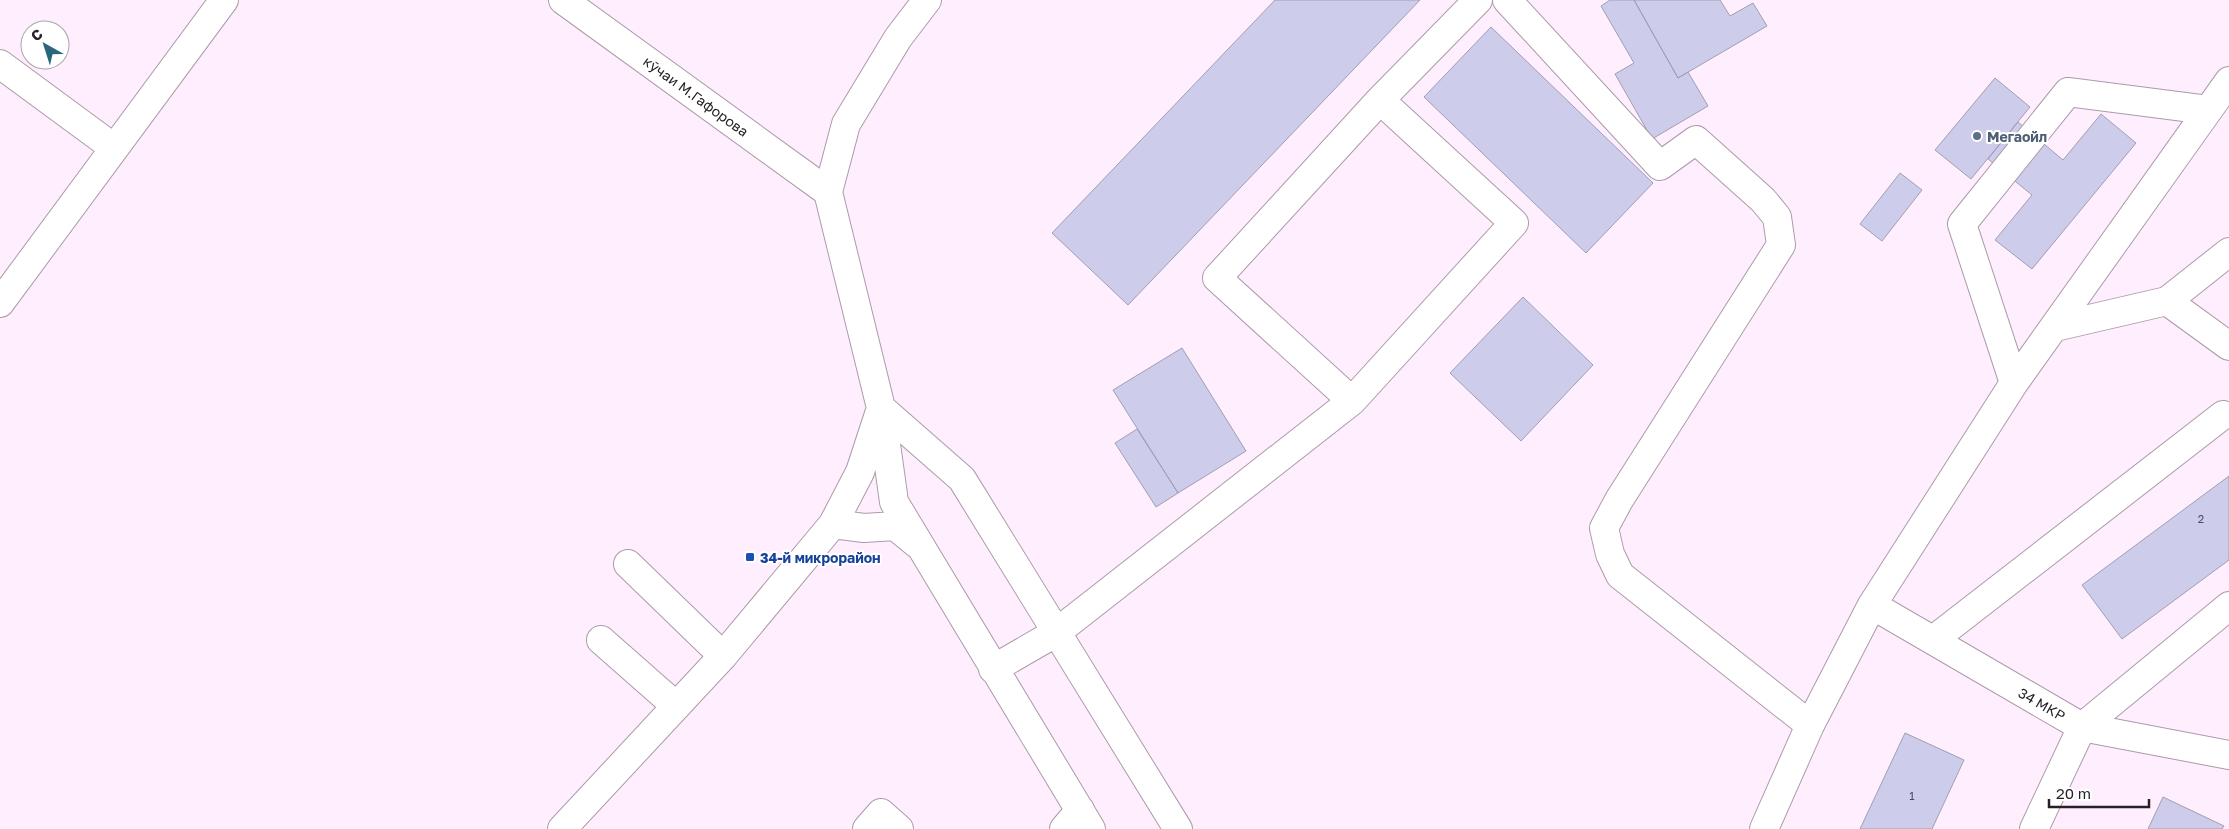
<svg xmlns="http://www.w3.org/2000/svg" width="2229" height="829" viewBox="0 0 2229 829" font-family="'Golos Text',sans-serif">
<rect width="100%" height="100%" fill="#ffeefe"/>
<!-- building -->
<path fill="#cdcceb" stroke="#9f9fb2" d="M1275,0H1420L1128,305L1052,233Z
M1610,0H1634L1678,78L1688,72L1708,106L1652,139L1615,74L1634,63L1601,6Z
M1634,0H1720L1730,16L1753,3L1767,26L1678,78Z
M1491,27L1653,183L1586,253L1424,97Z
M1995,78L2030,107L1971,179L1935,150Z
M2101,114L2136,143L2032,269L1995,240L2032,195L1988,159L2018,122L2063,160Z
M1900,173L1922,190L1882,241L1860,224Z
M1523,297L1593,365L1521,441L1450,373Z
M1182,348L1246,451L1178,493L1113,390Z
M1137,429L1178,493L1156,507L1115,443Z
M2229,476V560L2122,639L2082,585Z
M1905,733L1964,760L1932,829H1860Z
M2163,797L2224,826L2222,829H2148Z"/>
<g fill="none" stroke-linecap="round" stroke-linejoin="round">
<defs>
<path id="minor" d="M563,0L828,192
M1507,0L1660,166L1696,140L1763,200L1777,217L1781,245L1619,500L1604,528L1610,554L1620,575L1810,725
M0,64L114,148
M2167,301L2229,252
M0,303L224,0
M2055,327L2167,301L2229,346
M2014,383L1962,224L2068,92L2208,110
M1352,401L1217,278L1380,100L1478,0
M628,564L723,656
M1872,605L2082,727L2229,755
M1057,632L1352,401L1514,223L1380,100
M601,640L676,706
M1933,640L2223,415
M867,829L881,813L899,829
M1064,829L1080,810
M1764,829L1810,725L1872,605L2014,383L2229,81
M2034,829L2082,727L2229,606"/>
<path id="major" d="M927,0L898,38L846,124L828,192L881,408L894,502L1091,829
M881,408L962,479L1178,829
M833,524L864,528L895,526L917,544
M993,669L1057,632
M562,829L723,656L833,524L860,472L879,414"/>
</defs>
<!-- minor casing -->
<use href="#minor" stroke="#ab9baa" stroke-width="30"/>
<!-- major casing -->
<use href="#major" stroke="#ab9baa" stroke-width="30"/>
<!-- minor -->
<use href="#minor" stroke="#fff" stroke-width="28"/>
<!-- major -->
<use href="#major" stroke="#fff" stroke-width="28"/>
</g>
<!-- markers -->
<circle fill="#5c6f8a" stroke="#fff" stroke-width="2" cx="1977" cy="136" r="5"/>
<rect fill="#1a4fb4" stroke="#fff" stroke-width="2" x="745" y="552" width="10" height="10" rx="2.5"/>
<g text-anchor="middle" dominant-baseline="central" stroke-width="4" stroke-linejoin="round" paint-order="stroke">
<!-- number labels -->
<g font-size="11" fill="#504c58">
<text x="2201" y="518">2</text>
<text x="1912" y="795">1</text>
</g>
<!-- street labels -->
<g font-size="14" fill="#272127" stroke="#fff">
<text transform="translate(696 96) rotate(36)">кӯчаи М.Гафорова</text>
<text transform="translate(2042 704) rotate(30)">34 МКР</text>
</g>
<!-- service labels -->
<g font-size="14" font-weight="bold" fill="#4e5e75" stroke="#fff" text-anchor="start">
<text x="1987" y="136">Мегаойл</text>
</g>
<!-- transit labels -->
<g font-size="14" font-weight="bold" fill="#164399" stroke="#fff" text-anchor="start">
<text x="760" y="557">34-й микрорайон</text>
</g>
</g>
<!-- north arrow -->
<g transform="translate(45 45) rotate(321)"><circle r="24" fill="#ffffff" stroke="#a9a6a9"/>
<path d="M0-4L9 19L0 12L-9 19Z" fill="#28667c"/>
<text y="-8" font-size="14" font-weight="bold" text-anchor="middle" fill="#272127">С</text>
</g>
<!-- scale -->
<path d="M2049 799v8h100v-8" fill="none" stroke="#272127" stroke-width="2.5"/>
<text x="2056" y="799" font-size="15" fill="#272127" stroke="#ffffff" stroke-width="4" paint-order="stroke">20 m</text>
</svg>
